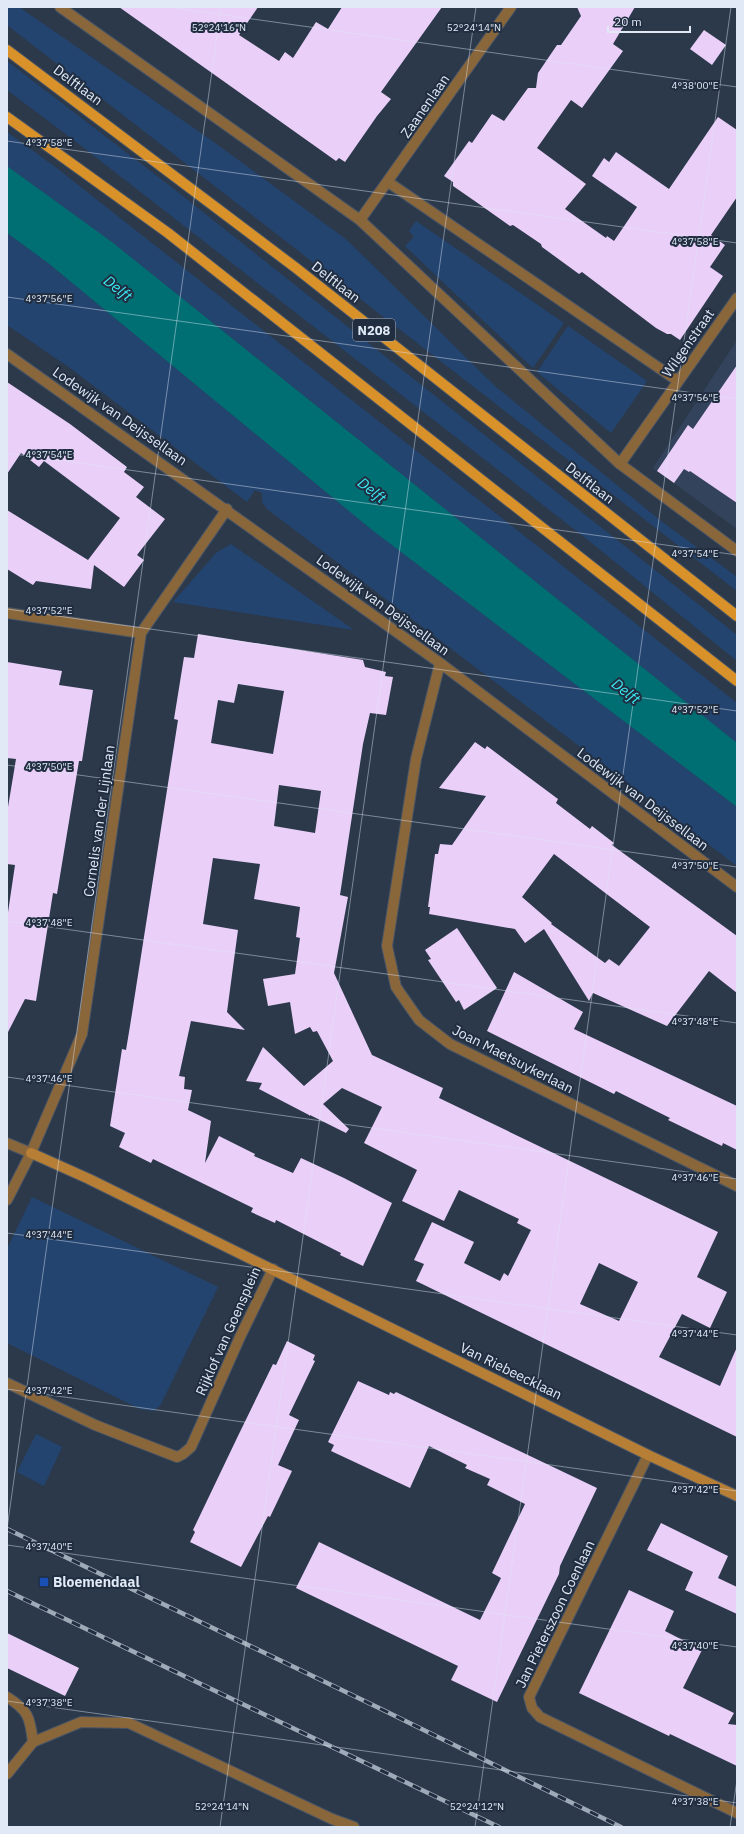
<svg xmlns="http://www.w3.org/2000/svg" width="744" height="1834" viewBox="0 0 744 1834" font-family="'IBM Plex Sans',sans-serif">
<rect width="100%" height="100%" fill="#2b394b"/>
<!-- built -->
<path fill="#32435b" d="M737,340V529L653,468Z"/>
<!-- green -->
<path fill="#244470" d="M7,7H19L211,140L347,240L496,387L661,521L737,577V591L7,25Z
M7,61L170,186L737,635V661L588,540L75,141L7,90Z
M7,132L54,166L737,703V743L112,242L7,166Z
M416,221L564,323L533,368L405,246L414,237L409,231Z
M7,233L48,263L372,530L737,807V866L267,509L262,502V493L255,490L247,502L70,368L7,325Z
M568,326L647,381L611,433L537,372Z
M231,544L354,630L173,602L216,553Z
M32,1197L218,1287L160,1406L153,1411L140,1409L7,1343V1249Z
M36,1434L62,1447L44,1486L17,1472Z"/>
<!-- water -->
<path fill="#006f74" d="M7,166L112,242L737,743V807L372,530L48,263L7,233Z"/>
<!-- building -->
<path fill="#eacff9" fill-rule="evenodd" d="M119,7H258L239,35L279,61L285,52L293,58L316,22L328,29L342,7H442L381,92L391,99L377,116L345,162L339,158L336,161Z
M577,7H635L613,44L623,51L582,108L571,100L537,148L586,184L565,209L606,238L607,236L614,241L637,207L592,176L604,158L609,162L616,152L669,189L718,117L737,130V197L711,235L725,245L710,267L723,276L680,340L671,334H667L656,328L582,272L579,274L542,247L541,244L513,225L510,226L479,204L453,186V182L444,176L469,141L472,143L492,114L504,121L528,88H536L538,73L557,45H561L581,16Z
M704,30L726,45L712,65L690,49Z
M737,365V503L690,471L689,472L684,469L674,483L657,471L688,425L693,429Z
M7,382L70,424L127,467L124,472L144,487L136,497L165,519L137,555L144,560L124,587L94,565L91,589L36,581L33,585L7,569V510L88,560L120,518L44,461L39,467L21,453L7,474Z
M198,634L363,660L365,667L386,672L385,676L393,677L386,715L370,713L363,744L340,895L348,897L334,973L372,1055L443,1088L439,1098L718,1232L697,1277L727,1292L710,1328L682,1314L659,1357L720,1386L737,1347V1437L416,1281L424,1264L414,1260L432,1222L474,1242L464,1263L500,1281L504,1273L508,1276L531,1230L517,1223L519,1219L459,1190L444,1221L402,1201L417,1170L364,1143L382,1107L342,1088L323,1104L349,1129L346,1133L310,1115L309,1116V1115L259,1089L262,1083L246,1081L263,1047L304,1086L333,1061L317,1031L313,1032L310,1027L295,1034L290,1002L268,1006L263,979L295,974L300,938L296,937L300,907L254,899L260,864L213,858L203,924L238,930L227,1012L245,1030L191,1021L179,1076L185,1077L184,1089L192,1090L188,1110L211,1121L205,1163L219,1136L255,1154L254,1156L293,1173L301,1158L344,1178L392,1203L363,1266L340,1255L341,1253L276,1220L275,1223L251,1212L253,1208L153,1159L151,1163L119,1147L125,1133L110,1126L122,1049L126,1050L130,1026L178,720L174,719L184,657L194,658ZM238,684L284,691L273,754L211,743L218,700L234,703ZM279,785L321,791L315,833L274,826ZM599,1263L638,1282L619,1321L580,1304Z
M7,662L62,671L59,685L93,690L82,761H79L57,894L53,893L36,1001L25,999L7,1034V919L15,865L7,864V813L16,759L7,758Z
M475,742L485,749L487,746L515,767L558,799L556,803L590,829L592,826L614,843L612,845L737,936V993L709,971L667,1026L593,993L589,1001L544,929L525,943L515,929L429,914L430,907H428L435,854H438L440,844L452,845L486,796L439,788ZM554,854L650,927L619,966L609,959L605,963L551,924L552,923L522,897Z
M457,928L497,988L464,1010L459,1000L456,1002L428,960L431,959L425,950Z
M514,972L583,1012L574,1029L737,1106V1150L723,1143L722,1146L668,1120L670,1118L616,1091L614,1094L487,1031Z
M287,1341L315,1355L313,1360L315,1361L289,1415L299,1420L278,1465L292,1471L270,1517L268,1516L241,1567L190,1542L195,1532L193,1530L237,1438L273,1364L276,1365Z
M358,1381L389,1395L390,1392L394,1394L396,1392L597,1488L560,1566L559,1574L497,1702L451,1680L458,1666L296,1588L319,1542L480,1620L501,1578L492,1573L525,1504L487,1485L490,1479L465,1468L467,1465L429,1446L410,1488L331,1451L334,1445L328,1442Z
M661,1523L728,1556L718,1578L737,1587V1614L685,1590L693,1572L647,1550Z
M629,1590L674,1611L665,1631L702,1650L683,1688L734,1713L728,1724L737,1725V1766L670,1734L669,1736L579,1693Z
M7,1633L79,1668L65,1696L7,1668Z"/>
<g fill="none" stroke-linecap="round" stroke-linejoin="round">
<defs>
<path id="lane" d="M33,1742L81,1722L129,1723L332,1819L354,1827"/>
<path id="street" d="M60,7L360,220L620,464L737,551
M388,182L678,381
M360,220L511,7
M7,354L440,663L737,887
M620,464L737,298
M7,613L141,633
M440,663L416,759L387,946L396,987L419,1020L450,1044L737,1186
M7,1143L31,1153
M7,1200L31,1153L82,1034L141,633L227,509
M7,1383L95,1425L177,1457L183,1454L191,1447L240,1337L273,1269
M648,1455L529,1697L532,1708L540,1717L737,1813
M7,1697C28,1710 30,1717 33,1742L7,1774"/>
<path id="secondary" d="M31,1153L89,1179L648,1455L737,1496"/>
<path id="primary" d="M7,50L296,268L737,616
M7,117L168,233L737,681"/>
</defs>
<!-- lane casing -->
<use href="#lane" stroke="#485566" stroke-width="12"/>
<!-- street casing -->
<use href="#street" stroke="#485566" stroke-width="12"/>
<!-- secondary casing -->
<use href="#secondary" stroke="#485566" stroke-width="12"/>
<!-- primary casing -->
<use href="#primary" stroke="#485566" stroke-width="12"/>
<!-- lane -->
<use href="#lane" stroke="#8a663b" stroke-width="10"/>
<!-- street -->
<use href="#street" stroke="#8a663b" stroke-width="10"/>
<!-- secondary -->
<use href="#secondary" stroke="#b77e35" stroke-width="10"/>
<!-- primary -->
<use href="#primary" stroke="#d9912a" stroke-width="10"/>
<defs>
<path id="rail" d="M7,1529L377,1707L621,1827
M7,1591L499,1827"/>
</defs>
<!-- rail casing -->
<use href="#rail" stroke="#9faab8" stroke-width="4.5"/>
<!-- rail -->
<use href="#rail" stroke="#212e41" stroke-width="3" stroke-dasharray="9" stroke-linecap="butt"/>
</g>
<!-- ticks -->
<path fill="none" stroke="#e0e9f5" stroke-width="1" stroke-opacity="0.45" d="M167,7L737,87M7,141L737,243M7,297L737,399M7,453L737,555M7,609L737,711M7,765L737,867M7,921L737,1023M7,1077L737,1179M7,1233L737,1335M7,1389L737,1491M7,1529L221,7M7,1545L737,1647M7,1701L737,1803M220,1827L476,7M475,1827L731,7M730,1827L737,1780"/>
<!-- markers -->
<rect fill="#1a4fb4" stroke="#212e41" stroke-width="1.5" x="39" y="1577" width="10" height="10" rx="2"/>
<g text-anchor="middle" dominant-baseline="central" stroke-width="4" stroke-linejoin="round" paint-order="stroke">
<!-- shield labels -->
<rect fill="#212e41" stroke="#a7b1bf" stroke-width="1" x="353" y="319" width="42" height="22" rx="3"/>
<g font-size="13" font-weight="bold" fill="#e0e9f5">
<text x="374" y="330">N208</text>
</g>
<!-- street labels -->
<g font-size="14" fill="#e0e9f5" stroke="#212e41">
<text transform="translate(78 85) rotate(37)">Delftlaan</text>
<text transform="translate(425 106) rotate(-55)">Zaanenlaan</text>
<text transform="translate(336 282) rotate(38)">Delftlaan</text>
<text transform="translate(688 343) rotate(-55)">Wilgenstraat</text>
<text transform="translate(120 416) rotate(35)">Lodewijk van Deijssellaan</text>
<text transform="translate(590 483) rotate(38)">Delftlaan</text>
<text transform="translate(383 605) rotate(36)">Lodewijk van Deijssellaan</text>
<text transform="translate(643 799) rotate(37)">Lodewijk van Deijssellaan</text>
<text transform="translate(99 821) rotate(-82)">Cornelis van der Lijnlaan</text>
<text transform="translate(513 1059) rotate(27)">Joan Maetsuykerlaan</text>
<text transform="translate(228 1331) rotate(-66)">Rijklof van Goensplein</text>
<text transform="translate(511 1371) rotate(26)">Van Riebeecklaan</text>
<text transform="translate(555 1614) rotate(-64)">Jan Pieterszoon Coenlaan</text>
</g>
<!-- poi labels -->
<g font-size="14" font-weight="bold" fill="#e0e9f5" stroke="#212e41" text-anchor="start">
<text x="53" y="1582">Bloemendaal</text>
</g>
<!-- water labels -->
<g font-size="15" font-style="italic" fill="#39eaf2" stroke="#212e41">
<text transform="translate(118 288) rotate(38)">Delft</text>
<text transform="translate(372 490) rotate(38)">Delft</text>
<text transform="translate(626 691) rotate(38)">Delft</text>
</g>
</g>
<g font-size="10" text-anchor="middle" fill="#e0e9f5" stroke="#212e41" stroke-width="4" stroke-linejoin="round" paint-order="stroke">
<text x="219" y="31">52°24'16"N</text>
<text x="474" y="31">52°24'14"N</text>
<text x="695" y="89">4°38'00"E</text>
<text x="49" y="146">4°37'58"E</text>
<text x="695" y="245">4°37'58"E</text>
<text x="49" y="302">4°37'56"E</text>
<text x="695" y="401">4°37'56"E</text>
<text x="49" y="458">4°37'54"E</text>
<text x="695" y="557">4°37'54"E</text>
<text x="49" y="614">4°37'52"E</text>
<text x="695" y="713">4°37'52"E</text>
<text x="49" y="770">4°37'50"E</text>
<text x="695" y="869">4°37'50"E</text>
<text x="49" y="926">4°37'48"E</text>
<text x="695" y="1025">4°37'48"E</text>
<text x="49" y="1082">4°37'46"E</text>
<text x="695" y="1181">4°37'46"E</text>
<text x="49" y="1238">4°37'44"E</text>
<text x="695" y="1337">4°37'44"E</text>
<text x="49" y="1394">4°37'42"E</text>
<text x="695" y="1493">4°37'42"E</text>
<text x="49" y="1550">4°37'40"E</text>
<text x="695" y="1649">4°37'40"E</text>
<text x="49" y="1706">4°37'38"E</text>
<text x="695" y="1805">4°37'38"E</text>
<text x="222" y="1810">52°24'14"N</text>
<text x="477" y="1810">52°24'12"N</text>
</g>
<!-- border -->
<rect width="744" height="1834" fill="none" stroke="#e0e9f5" stroke-width="16"/>
<!-- scale -->
<path d="M608 26v6h82v-6" fill="none" stroke="#e0e9f5" stroke-width="2"/>
<text x="614" y="26" font-size="12" fill="#e0e9f5" stroke="#212e41" stroke-width="3" paint-order="stroke">20 m</text>
</svg>
